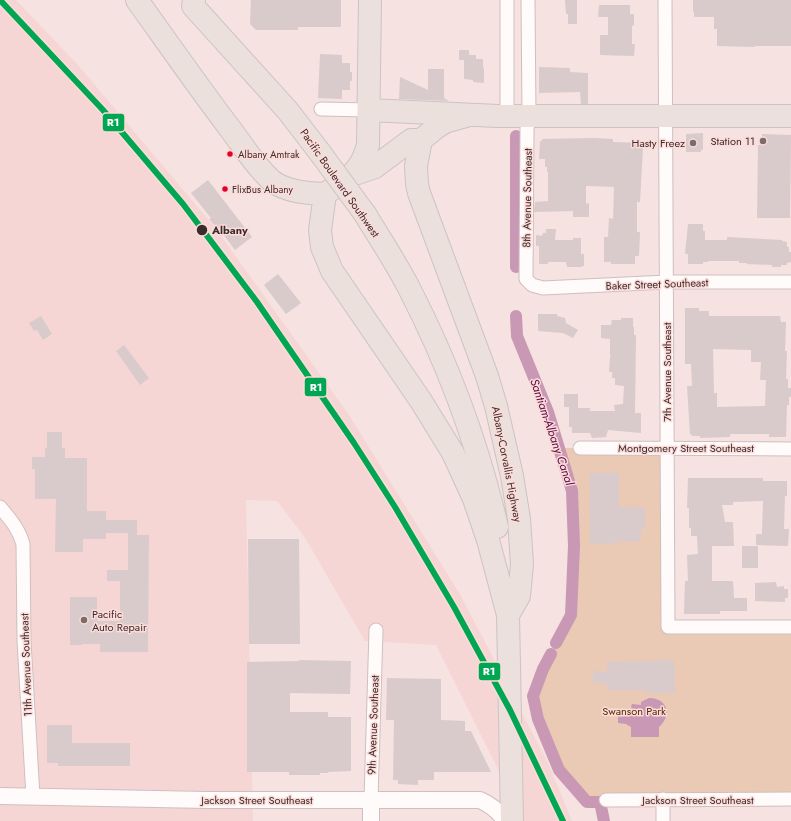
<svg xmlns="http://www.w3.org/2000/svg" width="791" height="821" viewBox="0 0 791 821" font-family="Jost,sans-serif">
<rect width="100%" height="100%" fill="#f5e2e1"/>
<!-- built -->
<path fill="#f6d6d5" d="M0,0H16L78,65L217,230L349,415L461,596L548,763L572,821H524L436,645L365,641L304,536L277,501L246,500L253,821H0Z"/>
<!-- green -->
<path fill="#eac9b5" d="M560,448H667L668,627H791V800L587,802L559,770L538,719L533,696L543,669L571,615L574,546L572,491Z"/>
<!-- water -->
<path fill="#c998b4" d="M649,698C667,698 673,715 659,727V737H631V727L626,724L618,723V711H630L631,713L633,709L631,707L632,704L641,705V702Z"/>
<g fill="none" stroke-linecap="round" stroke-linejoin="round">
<!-- canal -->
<path stroke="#c998b4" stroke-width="12" d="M516,267V136
M516,316L517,336L548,412L572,491L574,546L571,615L556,643
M551,654L543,669L533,696L538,719L559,770L587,802H600L604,821"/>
</g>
<!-- building -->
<path fill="#d9cacb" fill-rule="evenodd" d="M251,0H341V27H298V30H256L250,24Z
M565,0H577V24H568V14H566Z
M693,0H791V46H756L754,47L717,46V29H714V17H694V12H693Z
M599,5H630V14H634V26L632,25V44H635L634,56L600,55V35H608V17H598Z
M459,50H469V55H476V59H483V67L484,68V83L473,82V80L464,79V60H459Z
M320,54L342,55V63H350V72H352V81H350V90H342V99L318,98Z
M539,67L570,68V72L588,73V104H581L580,92L539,93Z
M428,69H444V98L449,101L399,99L400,77L428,90Z
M703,133V150H701V152H686V134Z
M762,134L791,135L790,218H757L758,145H762Z
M594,138L613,139V142L642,143V148H643L640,202H637V232H640L639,256H635V264H611V262H604V237H608L609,218L613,219L614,187L586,186V204L589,203V217H573V211L534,212L535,202L548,201V172H547V167H545V159H539L540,141H542V139Z
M208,180L252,237L235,250L217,226L216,227L209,219L211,218L191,193Z
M688,224H703V231H705V240H727V237L782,240V241L787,242V247H789V252H791V262L787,263V265H781V267H772V265L746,264L747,263H739V261H708V262H703V264H688V254H685Z
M546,229H556L555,240H573V238H581V254H584V266H582V267H567L566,262H548V264H539V246H536V235L542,236L543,233H546Z
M278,274L301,303L286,314L264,285Z
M685,308H699V311H709V316H780L781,322H786L785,351H787L786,379H788V388H791V397H789V405H787L786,437H769V434H730V437L700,438V436H692L691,434H690L687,386H692L691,364H685ZM713,349L751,350V362H761L760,380H766L765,406L717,407V393H714Z
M538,314H557V316L565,318L566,323L578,330L573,338L563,333L538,331Z
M41,316L52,334L43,340L37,330L34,331L29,323Z
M621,318H633V327H634V335H636L635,413H641V433L608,430L606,437L592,438L590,433H572V427H569V407H564V394H578V408H590V411H615L614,405L623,404L624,386L615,385V378H612V372H609L610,357H612L610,356V339L601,338V325H611L612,320H621Z
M124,345L149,378L140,385L116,351Z
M47,432H62V448H65V458H87V511H106V520H137V535H149L148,652H100V644H82V645H70V597H97V621H120V581H107V570H128V533H106V539H83V552H55L56,499H35V469H32V457H45V448H47Z
M590,473H619V507L645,508V529H641L640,542L619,541V543L590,544Z
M688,478H763V481H787V496H785L784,529H789L788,546L756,545V534H762L763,501L733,502V505H722L725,522H733L734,546H712V581H733L734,598H747V611H720V614H684L685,581H688L687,555L698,554L697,536H691V528H689V508H687Z
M248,539H299L300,644H249Z
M742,546H758V568H742Z
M776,582L777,587L784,586V589H788V598H785V602L755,601V583Z
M299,660L351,661L350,694L290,693V712H328V717H351V771L328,772V773H320V775H289V772H247V662L299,661Z
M674,660L675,693H646V690H607V684L593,683V671L607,672V662Z
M387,678L441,679V720L465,721V731H471L491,772H434V780H418V785L398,784V780H393L394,720H386Z
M47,725H72V743H130V766H58V763H47Z"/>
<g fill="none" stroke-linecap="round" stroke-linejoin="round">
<defs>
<path id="minor" d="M507,0V117
M528,0L529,116L527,129L526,279L532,285L543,288L667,282H791
M665,0L668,627H791
M321,109L369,110
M580,448L791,449
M0,507C10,519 19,529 23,544L24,641L33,797
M371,800L376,630
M606,800L791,799
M663,821V799"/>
<path id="tertiary" d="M0,796L207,800H480C491,805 499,811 505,821
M371,821V800"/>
<path id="trunk" d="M137,0C167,42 197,85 228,126C242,144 255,166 272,181C287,192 307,193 325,194
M194,0L193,6L288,111L321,154
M370,0L368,145C361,172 347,179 325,194L320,230L322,247L332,271L421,401L453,453L474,499L488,540L508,615
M369,110L498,116H791
M466,116L445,122L437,127L421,140L416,166L417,184L419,193L487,376L496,406L512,476L519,519L522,564L519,596L508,615
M352,175L375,167L411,140H421
M365,214C380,239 397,264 410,290C449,366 478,444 497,527
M507,600L508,615L512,821"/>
</defs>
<!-- minor casing -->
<use href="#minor" stroke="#cfbfbf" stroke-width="15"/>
<!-- tertiary casing -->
<use href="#tertiary" stroke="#cfbfbf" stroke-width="18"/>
<!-- trunk casing -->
<use href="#trunk" stroke="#ccc3c2" stroke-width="24"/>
<!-- minor -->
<use href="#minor" stroke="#fefbfa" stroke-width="13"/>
<!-- tertiary -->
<use href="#tertiary" stroke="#fefbfa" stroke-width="16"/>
<!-- trunk -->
<use href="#trunk" stroke="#ece0dc" stroke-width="22"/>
<defs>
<path id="trunk-bridge" d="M321,154L365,214"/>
</defs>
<!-- trunk-bridge casing -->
<use href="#trunk-bridge" stroke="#ccc3c2" stroke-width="24" stroke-linecap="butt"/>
<!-- trunk-bridge -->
<use href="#trunk-bridge" stroke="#ece0dc" stroke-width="22"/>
<defs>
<path id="rail-1" d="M0,0L103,110L183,204L257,302L354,443L395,507L454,607L510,710L563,821"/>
</defs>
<!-- rail-1 casing -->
<use href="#rail-1" stroke="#fddbd9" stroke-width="9"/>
<!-- rail-1 -->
<use href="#rail-1" stroke="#00a651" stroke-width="6"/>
</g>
<!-- markers -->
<g fill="#7b6c6b" stroke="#fddbd9" stroke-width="1.5">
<circle cx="763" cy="141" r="4"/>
<circle cx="693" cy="143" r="4"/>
<circle cx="84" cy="620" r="4"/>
</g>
<g fill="#e4002b" stroke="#fddbd9" stroke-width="1.5">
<circle cx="230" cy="154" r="3.5"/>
<circle cx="225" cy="189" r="3.5"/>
</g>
<circle fill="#392d2c" stroke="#fddbd9" stroke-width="1.5" cx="202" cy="230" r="6"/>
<g text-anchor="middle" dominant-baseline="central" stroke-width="3" stroke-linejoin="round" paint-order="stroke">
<!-- bus labels -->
<g font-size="10" fill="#392d2c" stroke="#fddbd9" text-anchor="start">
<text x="238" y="154">Albany Amtrak</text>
<text x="232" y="189">FlixBus Albany</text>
</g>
<!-- poi labels -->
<g font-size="11" fill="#392d2c" stroke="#fddbd9" text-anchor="end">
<text x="755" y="141">Station 11</text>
<text x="685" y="143">Hasty Freez</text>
<text x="92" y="614" text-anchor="start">Pacific<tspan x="92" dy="13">Auto Repair</tspan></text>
</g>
<!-- street labels -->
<g font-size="11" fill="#392d2c" stroke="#fddbd9">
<text transform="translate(340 183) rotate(55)">Pacific Boulevard Southwest</text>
<text transform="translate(527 198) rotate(-89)">8th Avenue Southeast</text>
<text transform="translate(657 284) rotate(-2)">Baker Street Southeast</text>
<text transform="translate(667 372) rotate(-90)">7th Avenue Southeast</text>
<text x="686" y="448">Montgomery Street Southeast</text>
<text transform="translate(507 464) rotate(79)">Albany-Corvallis Highway</text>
<text transform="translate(26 665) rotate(-92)">11th Avenue Southeast</text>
<text transform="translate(373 725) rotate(-88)">9th Avenue Southeast</text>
<text x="257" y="800">Jackson Street Southeast</text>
<text x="698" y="800">Jackson Street Southeast</text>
</g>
<!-- stop labels -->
<g font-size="11" font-weight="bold" fill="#392d2c" stroke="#fddbd9" text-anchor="start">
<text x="212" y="230">Albany</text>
</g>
<!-- park labels -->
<g font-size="11" fill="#512b02" stroke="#fddbd9">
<text x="634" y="711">Swanson Park</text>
</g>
<!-- water labels -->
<g font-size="12" font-style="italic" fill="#570a45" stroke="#fddbd9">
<text transform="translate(552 432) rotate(71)">Santiam-Albany Canal</text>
</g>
</g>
<g stroke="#fddbd9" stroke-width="1.5">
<rect x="102" y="113" width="23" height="19" rx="4" fill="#00a651"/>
<rect x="304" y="377" width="23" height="20" rx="4" fill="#00a651"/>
<rect x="478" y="662" width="23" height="19" rx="4" fill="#00a651"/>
</g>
<g font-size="11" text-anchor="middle" font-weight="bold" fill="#fff">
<text x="113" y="126">R1</text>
<text x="316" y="391">R1</text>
<text x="489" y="675">R1</text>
</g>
</svg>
